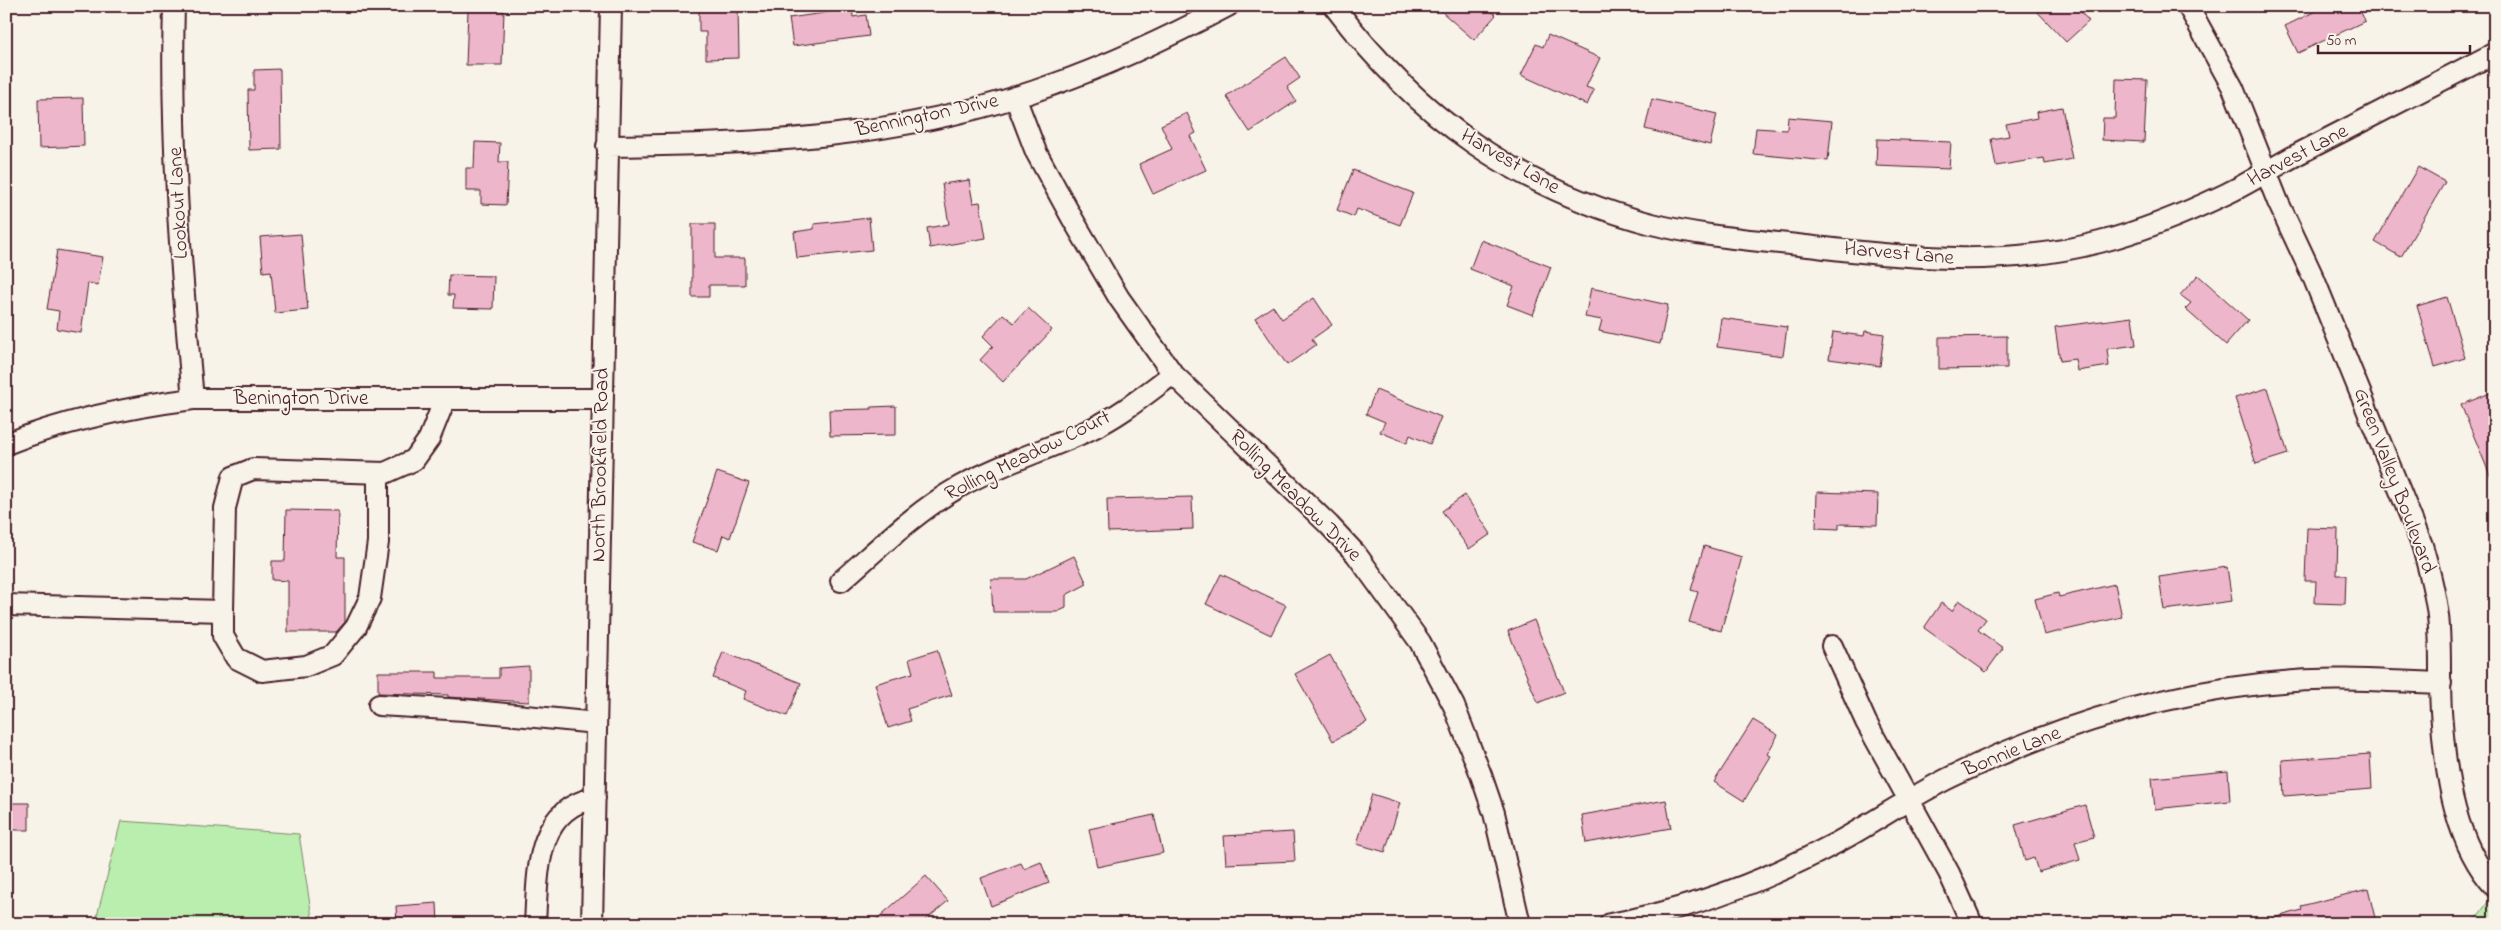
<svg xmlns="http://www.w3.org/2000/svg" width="2501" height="930" viewBox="0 0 2501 930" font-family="'Indie Flower',sans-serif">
<rect width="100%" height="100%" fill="#f7f3e8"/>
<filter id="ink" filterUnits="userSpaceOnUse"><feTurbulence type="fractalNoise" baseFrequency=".02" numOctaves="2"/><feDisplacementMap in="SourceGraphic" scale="10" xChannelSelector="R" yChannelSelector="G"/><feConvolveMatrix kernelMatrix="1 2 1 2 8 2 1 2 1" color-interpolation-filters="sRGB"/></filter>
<g filter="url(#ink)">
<!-- green -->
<path fill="#b9eeaf" stroke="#82866d" d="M121,821L299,834L313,924H95Z
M2488,902L2495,907V924H2472Z"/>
<!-- building -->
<path fill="#eeb6ca" stroke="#4a1f2b" d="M707,6H738L739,58L706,59V32H699V7Z
M1435,6H1485L1496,15L1474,40Z
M2032,6H2075L2089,21L2066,42Z
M2326,6H2358L2365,21L2298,53L2285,26Z
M852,9L853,17L866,15L869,36L793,46L789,18Z
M468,10L504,11L502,65H466Z
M1548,35L1600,58L1586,87L1594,90L1587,105L1521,75L1536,44L1543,47Z
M1286,57L1300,78L1287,87L1296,101L1250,132L1226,96Z
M280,69L281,149L249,150L248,90H254V70Z
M2116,79L2147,80L2144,142L2102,140L2103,118H2115Z
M83,98L84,146L39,148L38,99Z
M1652,99L1717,114L1710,145L1645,129Z
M2062,107L2072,159L2045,164L2044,158L1996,166L1991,139L2009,136L2006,124L2037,118L2036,112Z
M1187,113L1196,133L1190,136L1206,170L1153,194L1139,164L1172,149L1161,125Z
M1788,117L1832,121L1828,161L1753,154L1756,128L1787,130Z
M1877,139L1951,142L1949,169L1876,166Z
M475,142L500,143L499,162H508L506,205L481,204V191H466V168H474Z
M2418,167L2445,182L2401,257L2375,242Z
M1353,170L1413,193L1400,225L1357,209L1354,217L1337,210Z
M969,180L973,203L980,202L986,238L930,248L927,228L949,224L942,184Z
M869,218L872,250L797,258L794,232L814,229V224Z
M692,224H715V258H745V285H709V297H692Z
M301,234L308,310L275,313L271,271L263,272L260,237Z
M1481,240L1551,267L1533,315L1507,305L1514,286L1470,269Z
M57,250L103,257L98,285L88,283L81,333L57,329L59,311L47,309Z
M449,275L494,276L493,309L453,308L454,295H448Z
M2198,275L2248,320L2226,345L2185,309L2191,303L2180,295Z
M1591,288L1668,305L1660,344L1599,331L1602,320L1585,317Z
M2447,297L2465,358L2435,367L2417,306Z
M1314,298L1332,325L1312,339L1316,345L1287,365L1255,318L1273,306L1282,319Z
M1028,308L1052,330L1003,382L980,360L993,346L983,336L1003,314L1014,323Z
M2132,317L2136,345L2107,349L2109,366L2077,371L2075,359L2060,361L2055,327Z
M1721,318L1787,327L1783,356L1717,347Z
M1865,331L1884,334L1880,366L1829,359L1833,332L1864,336Z
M2007,336V368L1939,369V337Z
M2268,388L2288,454L2256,464L2235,398Z
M1376,390L1441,417L1430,444L1410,435L1407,443L1380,432L1385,422L1366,414Z
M2495,391V485H2494L2461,405Z
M896,406V435L830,436L829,410L872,409L871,407Z
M717,472L749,483L730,538L723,535L718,550L692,542Z
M1817,492L1878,494L1877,525L1839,524V529L1816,528Z
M1465,495L1491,534L1469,549L1442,511Z
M1192,497L1193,529L1108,532L1107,499Z
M286,510L338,511L337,557H345V622L336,632H288V581L272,580V561H285Z
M2307,528L2338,529L2337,575H2346L2345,604L2315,603L2316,581H2305Z
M1704,546L1742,557L1721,631L1689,622L1698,592L1691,590Z
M1074,556L1087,584L1066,595V608L1057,612H993L991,579H1026Z
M2227,567L2232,601L2164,610L2159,577Z
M1221,574L1286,605L1271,635L1206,604Z
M2115,584L2122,617L2044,635L2035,599L2058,593L2059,597Z
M1959,600L1986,619L1978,630L2003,648L1986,672L1924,628L1941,603L1952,611Z
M1534,620L1564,692L1538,703L1508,631Z
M937,650L952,695L907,709L911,721L888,728L875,684L913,673L909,659Z
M723,652L801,683L787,716L743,699L746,691L713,678Z
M1330,655L1367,722L1333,741L1295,674Z
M529,666V702L448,697V695L378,693V672H437V678H499V668Z
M1753,720L1778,735L1767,754L1771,756L1744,801L1714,782Z
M2370,754L2372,789L2284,796L2282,760Z
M2228,771L2230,801L2155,809L2152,778Z
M1372,794L1400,803L1385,852L1357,844Z
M1666,800L1671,828L1586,843L1582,815Z
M6,803H29V830H6Z
M2085,805L2094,837L2075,842L2080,860L2038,872L2034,858L2025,861L2015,825Z
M1154,815L1163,853L1097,867L1089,829Z
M1293,832L1295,861L1226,864L1224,836Z
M1041,862L1049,883L991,906L981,878L1021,863L1024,869Z
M926,876L948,901L921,924H871Z
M2368,889L2375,918L2354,924H2273V918L2302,910L2301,906Z
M437,903L438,924H397L396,906Z"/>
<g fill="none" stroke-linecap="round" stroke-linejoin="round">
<defs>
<path id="minor" d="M174,6C170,137 181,269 193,399
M1334,6C1417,117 1518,189 1652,224C1708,238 1768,241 1825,248C1917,259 2009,266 2100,242C2143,231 2186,213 2226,194C2252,182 2275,166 2300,153C2365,120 2430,87 2495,53
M2188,6L2233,88L2278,202L2314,279L2422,545C2429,569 2435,591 2438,616C2442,651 2438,687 2442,723C2446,778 2456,845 2495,887
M1015,97L1036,152L1072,218L1119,298L1173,374L1329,525L1356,554L1420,642L1454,706L1481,775L1494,813L1520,924
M607,146C757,145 910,137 1052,85C1112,64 1171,36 1228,6
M6,444C66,420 130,407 193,399H603
M841,581C879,548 915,512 959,487C1001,463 1048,450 1091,429C1121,415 1147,393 1173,374
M6,605L223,611L225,508L233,477L253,469L385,473L414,460L429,439L445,399
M223,611V636L236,658L262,671L306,666L333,655L356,627L370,598L378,542V473
M1832,646L1866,722L1949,873L1972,924
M379,705L465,710L596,723
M535,924C538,876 534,809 595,798
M592,924L611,6
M1610,924C1691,909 1766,881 1838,842C1877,821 1913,795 1953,776C2060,724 2176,689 2295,681C2343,677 2393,682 2441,683"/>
</defs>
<!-- minor casing -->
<use href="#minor" stroke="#4a1f2b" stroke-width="24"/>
<!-- minor -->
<use href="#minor" stroke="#f7f3e8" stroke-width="20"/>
</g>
</g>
<g text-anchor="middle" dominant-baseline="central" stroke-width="4" stroke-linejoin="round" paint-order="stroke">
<!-- street labels -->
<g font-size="21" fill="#4a1f2b" stroke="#f7f3e8">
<text transform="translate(927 116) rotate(-12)">Bennington Drive</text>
<text transform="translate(2298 156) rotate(-28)">Harvest Lane</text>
<text transform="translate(1510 162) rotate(30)">Harvest Lane</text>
<text transform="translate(179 203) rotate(-93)">Lookout Lane</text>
<text transform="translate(1899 254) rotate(5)">Harvest Lane</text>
<text x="301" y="399">Benington Drive</text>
<text transform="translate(1028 456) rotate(-26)">Rolling Meadow Court</text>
<text transform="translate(601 465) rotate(-89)">North Brookfield Road</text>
<text transform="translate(2394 481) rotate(69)">Green Valley Boulevard</text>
<text transform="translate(1295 496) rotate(45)">Rolling Meadow Drive</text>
<text transform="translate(2012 752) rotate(-22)">Bonnie Lane</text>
</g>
</g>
<!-- margin -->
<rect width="2501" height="930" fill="none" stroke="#f7f3e8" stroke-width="25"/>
<rect x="12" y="12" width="2476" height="905" fill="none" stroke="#4a1f2b" stroke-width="2" filter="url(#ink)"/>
<!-- scale -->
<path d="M2318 45v8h152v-8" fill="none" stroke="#4a1f2b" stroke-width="2.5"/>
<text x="2326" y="45" font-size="15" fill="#4a1f2b" stroke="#f7f3e8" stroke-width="4" paint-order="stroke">50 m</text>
</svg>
